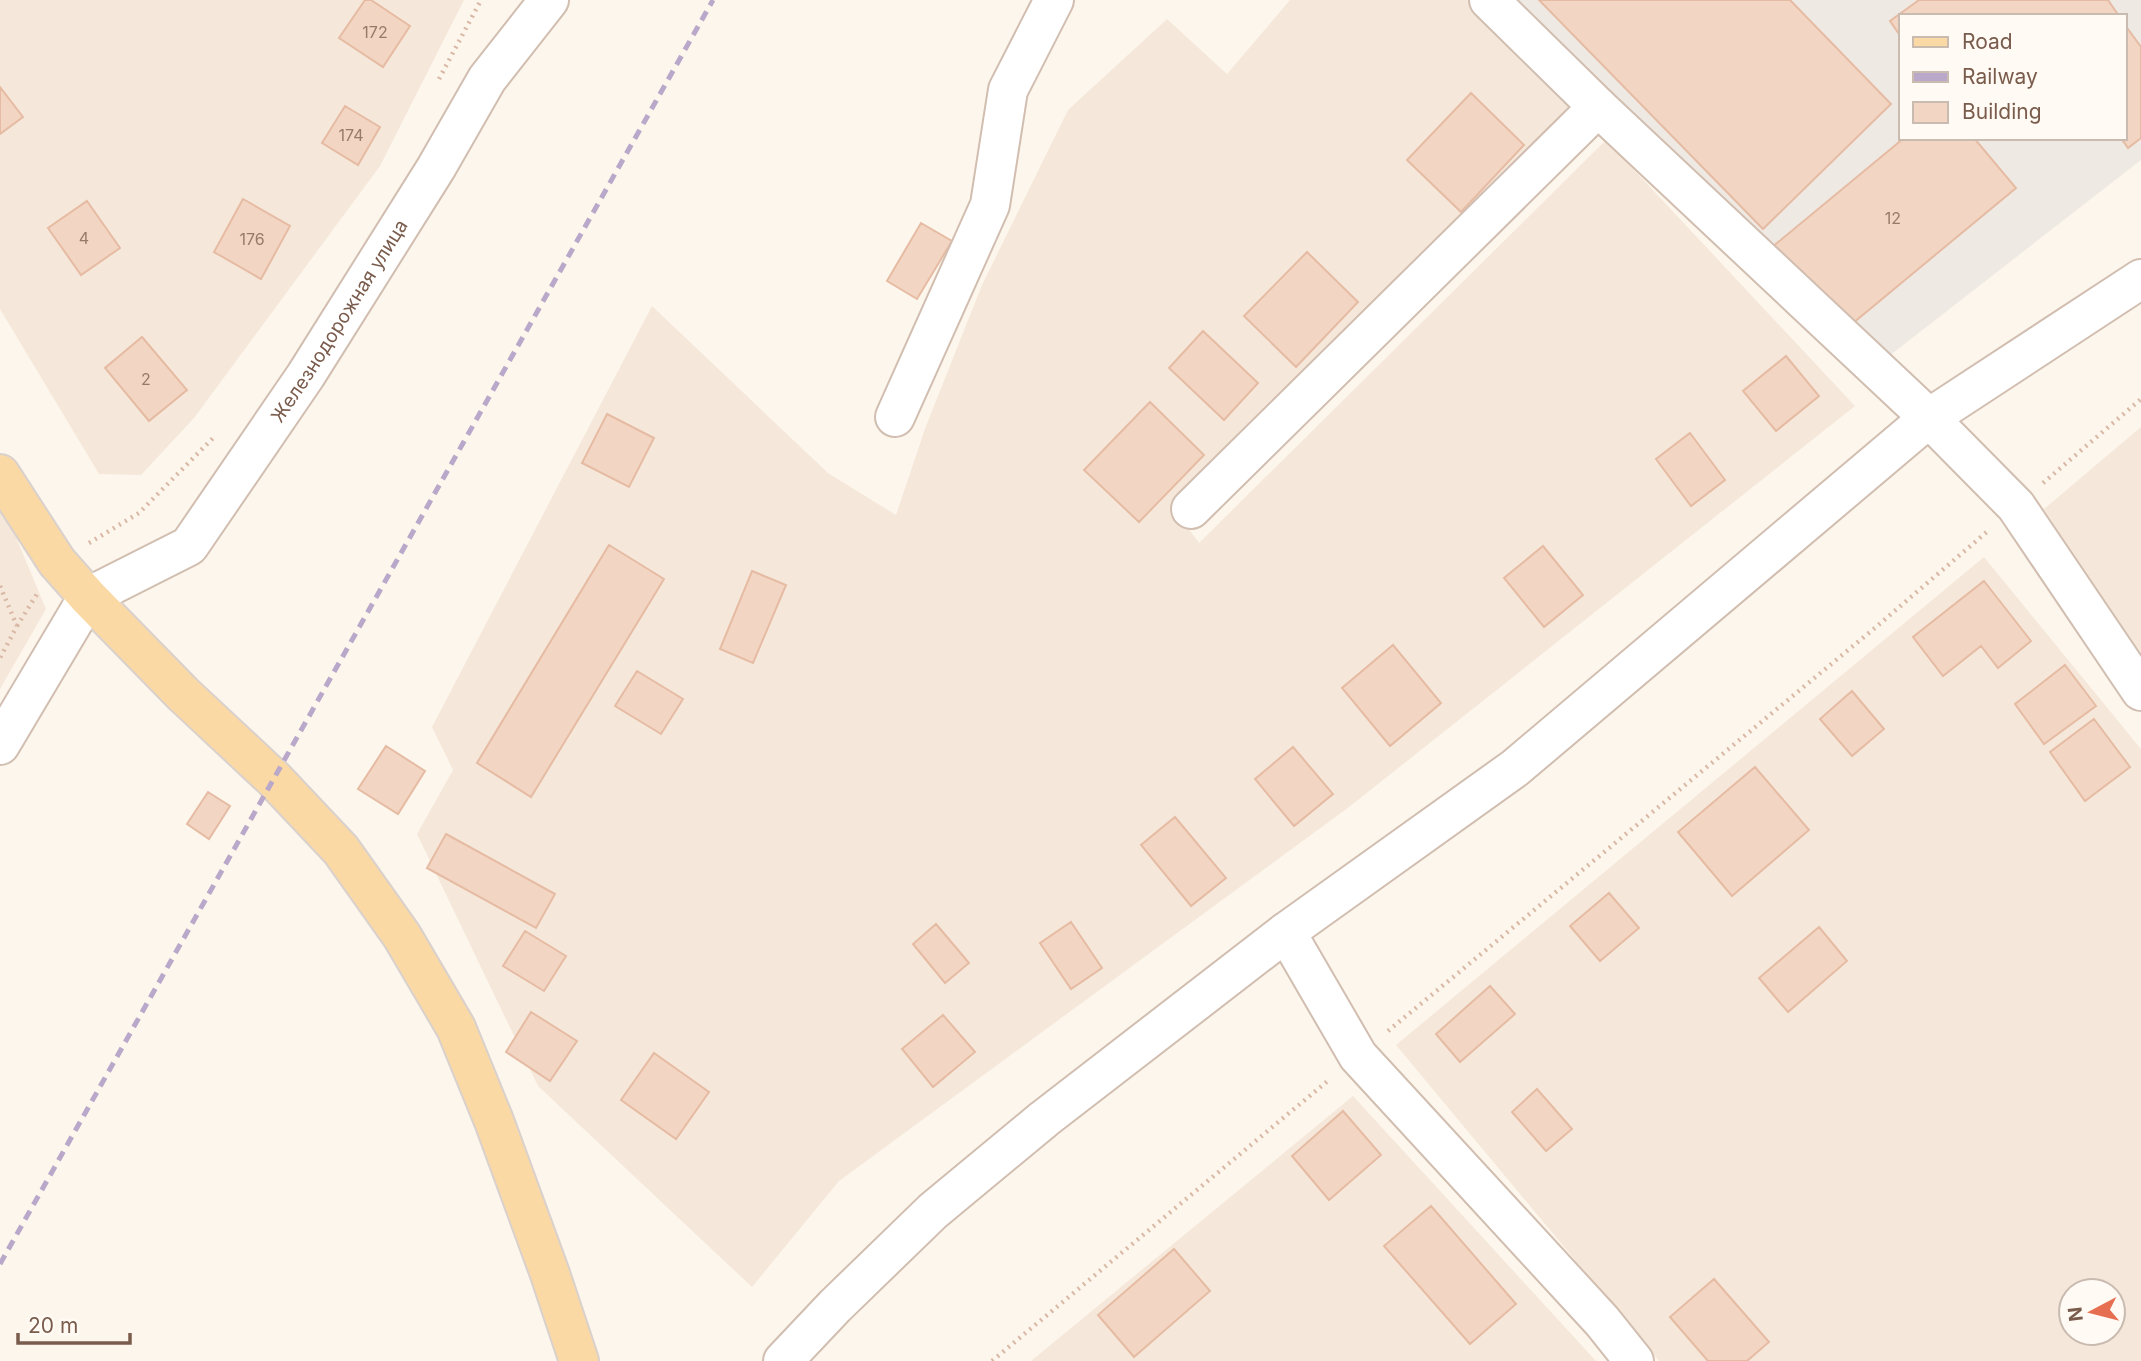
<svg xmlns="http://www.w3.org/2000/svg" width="2141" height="1361" viewBox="0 0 2141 1361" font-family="Inter,sans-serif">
<rect width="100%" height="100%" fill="#fdf6ec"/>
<!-- residential -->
<path fill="#f5e8da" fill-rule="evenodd" d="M0,0H464L380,166L194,418L141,475L99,474L0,309Z
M1290,0H1467L1574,102L1173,507L1199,543L1606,140L1855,406L1349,807L839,1181L752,1287L538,1086L417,834L453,770L432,727L652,306L828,473L896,515L926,426L982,285L1068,110L1167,19L1227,74Z
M2141,427V659L2044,509Z
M0,499L46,609L0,689Z
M1984,557L2141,749V1361H1659L1396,1045ZM2071,1291H2113V1333H2071Z
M1353,1096L1596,1361H1031Z"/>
<!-- industrial -->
<path fill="#efe9e4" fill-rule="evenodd" d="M1517,0H2141V160L1875,367ZM1901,16H2125V138H1901Z"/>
<!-- building -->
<path fill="#f3d5c3" stroke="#e6bba3" stroke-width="2" d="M365,0H371L410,26L383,67L339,38Z
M1539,0H1790L1891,104L1763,229Z
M1919,0H2108L2119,16H1901V37L1890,21Z
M2125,25L2141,47V138L2128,148L2121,138H2125Z
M0,87L23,117L0,134Z
M1471,93L1524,145L1461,212L1407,160Z
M345,106L380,127L358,165L322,143Z
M1904,138H1974L2016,188L1841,333L1771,248Z
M243,199L290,226L261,279L214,252Z
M87,201L120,248L81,275L48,228Z
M921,223L952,241L917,299L887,281Z
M1307,252L1358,302L1296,367L1244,316Z
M1203,331L1258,383L1224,420L1169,368Z
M142,337L187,390L149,421L105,368Z
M1786,356L1819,396L1776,431L1743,391Z
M1150,402L1204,455L1139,522L1084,470Z
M607,414L654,438L629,487L582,463Z
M1690,433L1725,480L1691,506L1656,459Z
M609,545L664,579L531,797L477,763Z
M1543,546L1583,595L1544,627L1504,578Z
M752,571L786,585L753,663L720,649Z
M1984,581L2031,641L1998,668L1981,646L1943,676L1913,637Z
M1393,645L1441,703L1390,746L1342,688Z
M2065,665L2096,706L2044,744L2015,704Z
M637,671L683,699L661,734L615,706Z
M1852,691L1884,729L1852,756L1820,719Z
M2094,719L2130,767L2085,801L2050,752Z
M386,746L425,771L398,814L358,789Z
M1293,747L1333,794L1294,826L1255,779Z
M1755,767L1809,830L1732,896L1678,832Z
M208,792L230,806L209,839L187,824Z
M1175,817L1226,878L1191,906L1141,845Z
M446,834L555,894L536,928L427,868Z
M1609,893L1639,928L1600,961L1570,926Z
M1071,922L1102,968L1071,989L1040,943Z
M936,924L969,963L945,983L913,944Z
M1819,927L1847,961L1788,1012L1759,978Z
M525,931L566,956L544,991L503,966Z
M1490,986L1515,1014L1460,1062L1436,1034Z
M531,1012L577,1041L550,1081L506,1052Z
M943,1015L975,1052L933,1087L902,1049Z
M654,1053L709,1092L676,1139L621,1100Z
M1537,1089L1572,1129L1546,1151L1512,1112Z
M1343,1111L1381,1155L1329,1200L1292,1156Z
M1431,1206L1516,1304L1470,1344L1384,1246Z
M1174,1249L1210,1291L1134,1357L1098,1315Z
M1714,1279L1769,1342L1747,1361H1708L1670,1317Z"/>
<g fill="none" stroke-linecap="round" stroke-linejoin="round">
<defs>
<g id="minor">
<path d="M1489,0L1598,107"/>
<path d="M895,417L990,205L1008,90L1054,0"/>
<path d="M1191,509L1598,107L1929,418L2016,506L2141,691"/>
<path id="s1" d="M0,745L88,597L189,546L306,375L436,168L487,79L549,0"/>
<path d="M1286,932L1358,1056L1602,1321L1634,1361"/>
<path d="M783,1361L835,1306L933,1211L1044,1119L1286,932L1515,768L1929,418L2141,279"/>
</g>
<path id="major" d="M0,474L57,562L88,597L183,694L274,779L341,850L402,936L456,1028L494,1121L550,1274L579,1361"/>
</defs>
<!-- minor casing -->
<use href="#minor" stroke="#d1beb0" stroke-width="42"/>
<!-- major casing -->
<use href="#major" stroke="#dad1cd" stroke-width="42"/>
<!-- path -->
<path stroke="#d9b8a5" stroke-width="4.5" stroke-dasharray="2 5" stroke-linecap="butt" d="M439,79L481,0
M2043,483L2141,399
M89,543L139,513L215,436
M0,586L17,626L0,658
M17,626L37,594
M1388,1031L1876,627L1989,530
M992,1361L1330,1079"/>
<!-- minor -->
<use href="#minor" stroke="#fff" stroke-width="38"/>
<!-- major -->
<use href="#major" stroke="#fbd9a5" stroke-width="38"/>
<!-- rail -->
<path stroke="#b9a8c9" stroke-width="5" stroke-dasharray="10 7" stroke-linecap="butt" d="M0,1264L713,0"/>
</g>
<g text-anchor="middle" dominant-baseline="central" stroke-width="6" stroke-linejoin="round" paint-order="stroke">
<!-- number labels -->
<g font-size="16" fill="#987a6a">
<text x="375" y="32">172</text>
<text x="351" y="135">174</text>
<text x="1893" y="218">12</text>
<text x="84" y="238">4</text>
<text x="252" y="239">176</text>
<text x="146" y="379">2</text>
</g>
<!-- street labels -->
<g font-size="19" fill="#7a5c4d" stroke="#fffaf3">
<text stroke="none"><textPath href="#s1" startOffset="556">Железнодорожная улица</textPath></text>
</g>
</g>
<!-- legend -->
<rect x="1899" y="14" width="228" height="126" fill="#fffaf3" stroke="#cabbb1" stroke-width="2"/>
<rect x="1913" y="37" width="35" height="10" fill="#fbd9a5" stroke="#cabbb1" stroke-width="2"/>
<text x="1962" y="49" font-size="21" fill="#7a5c4d">Road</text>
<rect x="1913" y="72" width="35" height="10" fill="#b9a8c9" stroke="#cabbb1" stroke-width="2"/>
<text x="1962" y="84" font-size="21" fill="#7a5c4d">Railway</text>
<rect x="1913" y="102" width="35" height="21" fill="#f3d5c3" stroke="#cabbb1" stroke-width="2"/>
<text x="1962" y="119" font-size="21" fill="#7a5c4d">Building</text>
<!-- north arrow -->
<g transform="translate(2092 1312) rotate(263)"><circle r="33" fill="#fffaf3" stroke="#cabbb1" stroke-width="2"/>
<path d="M0-5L12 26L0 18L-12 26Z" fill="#e76f51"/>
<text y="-10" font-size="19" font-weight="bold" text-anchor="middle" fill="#7a5c4d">N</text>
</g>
<!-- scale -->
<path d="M18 1333v10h112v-10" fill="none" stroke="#7a5c4d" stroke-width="3.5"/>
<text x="28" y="1333" font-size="21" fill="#7a5c4d" stroke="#fffaf3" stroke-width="5" paint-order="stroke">20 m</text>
</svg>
